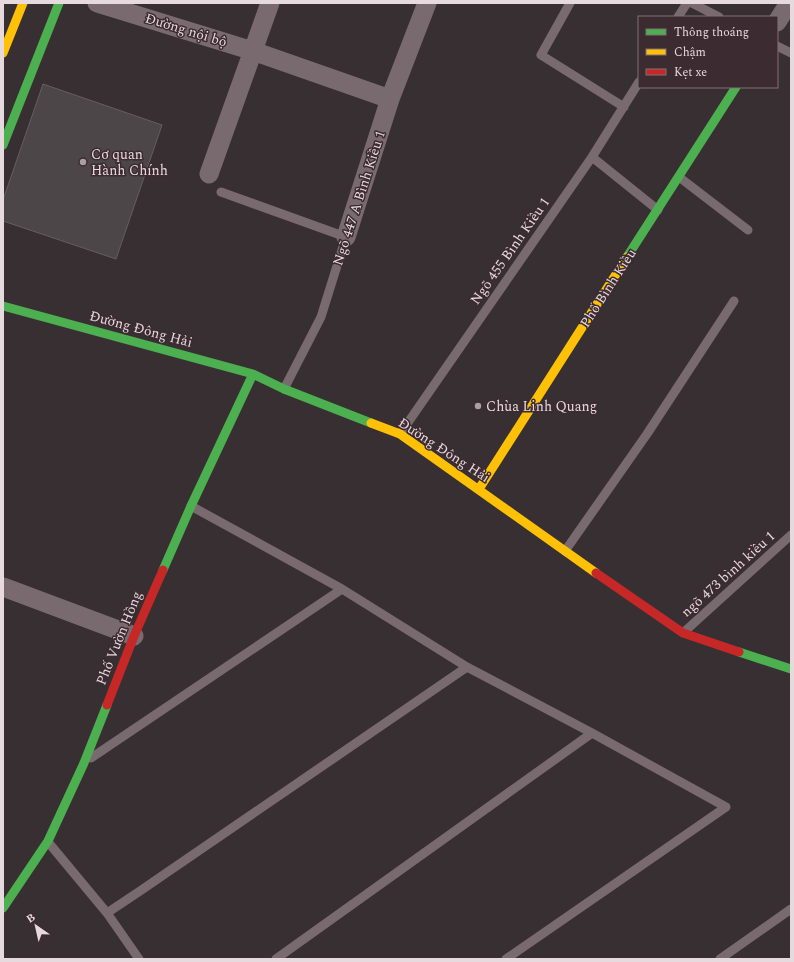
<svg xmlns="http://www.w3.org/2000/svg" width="794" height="962" viewBox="0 0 794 962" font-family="Spectral,serif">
<rect width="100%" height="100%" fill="#382f32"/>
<!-- building -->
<path fill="#4d4649" stroke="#655d60" d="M43,84L162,125L116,259L3,221V200Z"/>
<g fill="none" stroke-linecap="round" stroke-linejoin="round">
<!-- lane -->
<path stroke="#786a6e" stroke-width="9" d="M570,3L541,55L624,107
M692,3L719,17
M678,17L687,3
M777,46L791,53
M592,157L658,210
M679,177L748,230
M221,192L346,237L321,317L284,389
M400,434L592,157L639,82
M191,506L342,589L467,667L592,733L726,807L506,959
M565,551L647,434L734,301
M684,632L791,535
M91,758L342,589
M48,842L107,913L139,959
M107,913L140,891L467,667
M276,959L592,733
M720,959L791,909"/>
<!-- street -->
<path stroke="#786a6e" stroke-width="19" d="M97,3L253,51L390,99
M777,22L789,3
M209,174L270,3
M346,237L390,99L427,3
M3,587L134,636"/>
<!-- fast -->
<path stroke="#4caf50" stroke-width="9" d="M3,145L59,3
M627,257L736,87
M3,306L253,374L284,389L371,423
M163,570L191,506L253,374
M739,652L791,669
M3,908L48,841L84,763L107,705"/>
<!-- slow -->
<path stroke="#ffc107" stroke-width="9" d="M3,53L23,3
M371,423L400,434L596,573
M479,489L627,257"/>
<!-- jam -->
<path stroke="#c62828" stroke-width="9" d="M596,573L683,633L739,652
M107,705L134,636L163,570"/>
</g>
<!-- markers -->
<g fill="#a99ea2" stroke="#3c2b31" stroke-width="1.5">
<circle cx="83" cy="162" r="4"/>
<circle cx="478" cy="406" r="4"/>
</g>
<g text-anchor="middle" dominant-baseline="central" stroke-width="3" stroke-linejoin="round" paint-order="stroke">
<!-- street labels -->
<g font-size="14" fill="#e6dade" stroke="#3c2b31">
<text transform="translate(186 30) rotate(17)">Đường nội bộ</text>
<text transform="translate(359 198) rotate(-72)">Ngõ 447 A Bình Kiều 1</text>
<text transform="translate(510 251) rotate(-55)">Ngõ 455 Bình Kiều 1</text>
<text transform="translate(608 288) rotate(-57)">Phố Bình Kiều</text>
<text transform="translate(141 329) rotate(15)">Đường Đông Hải</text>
<text transform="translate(444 450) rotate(33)">Đường Đông Hải</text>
<text transform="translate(728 574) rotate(-42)">ngõ 473 bình kiều 1</text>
<text transform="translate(119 638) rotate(-68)">Phố Vườn Hồng</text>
</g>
<!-- poi labels -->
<g font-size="14" fill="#e6dade" stroke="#3c2b31" text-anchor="start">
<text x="91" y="154">Cơ quan<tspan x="91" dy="16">Hành Chính</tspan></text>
<text x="486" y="406">Chùa Linh Quang</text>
</g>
</g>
<!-- border -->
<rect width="794" height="962" fill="none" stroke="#e6dade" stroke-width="8"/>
<!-- legend -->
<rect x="638" y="16" width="140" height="72" fill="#3c2b31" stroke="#807176"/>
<rect x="646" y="29" width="20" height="6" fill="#4caf50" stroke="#807176"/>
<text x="674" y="36" font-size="12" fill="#e6dade">Thông thoáng</text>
<rect x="646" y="49" width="20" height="6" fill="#ffc107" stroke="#807176"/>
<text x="674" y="56" font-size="12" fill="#e6dade">Chậm</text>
<rect x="646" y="69" width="20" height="6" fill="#c62828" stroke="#807176"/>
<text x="674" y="76" font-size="12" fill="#e6dade">Kẹt xe</text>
<!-- north arrow -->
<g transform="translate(36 926) rotate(326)" stroke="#3c2b31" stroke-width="3" paint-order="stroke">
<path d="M0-3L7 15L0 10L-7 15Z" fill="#e6dade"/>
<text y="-6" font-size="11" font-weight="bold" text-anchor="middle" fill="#e6dade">B</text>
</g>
</svg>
